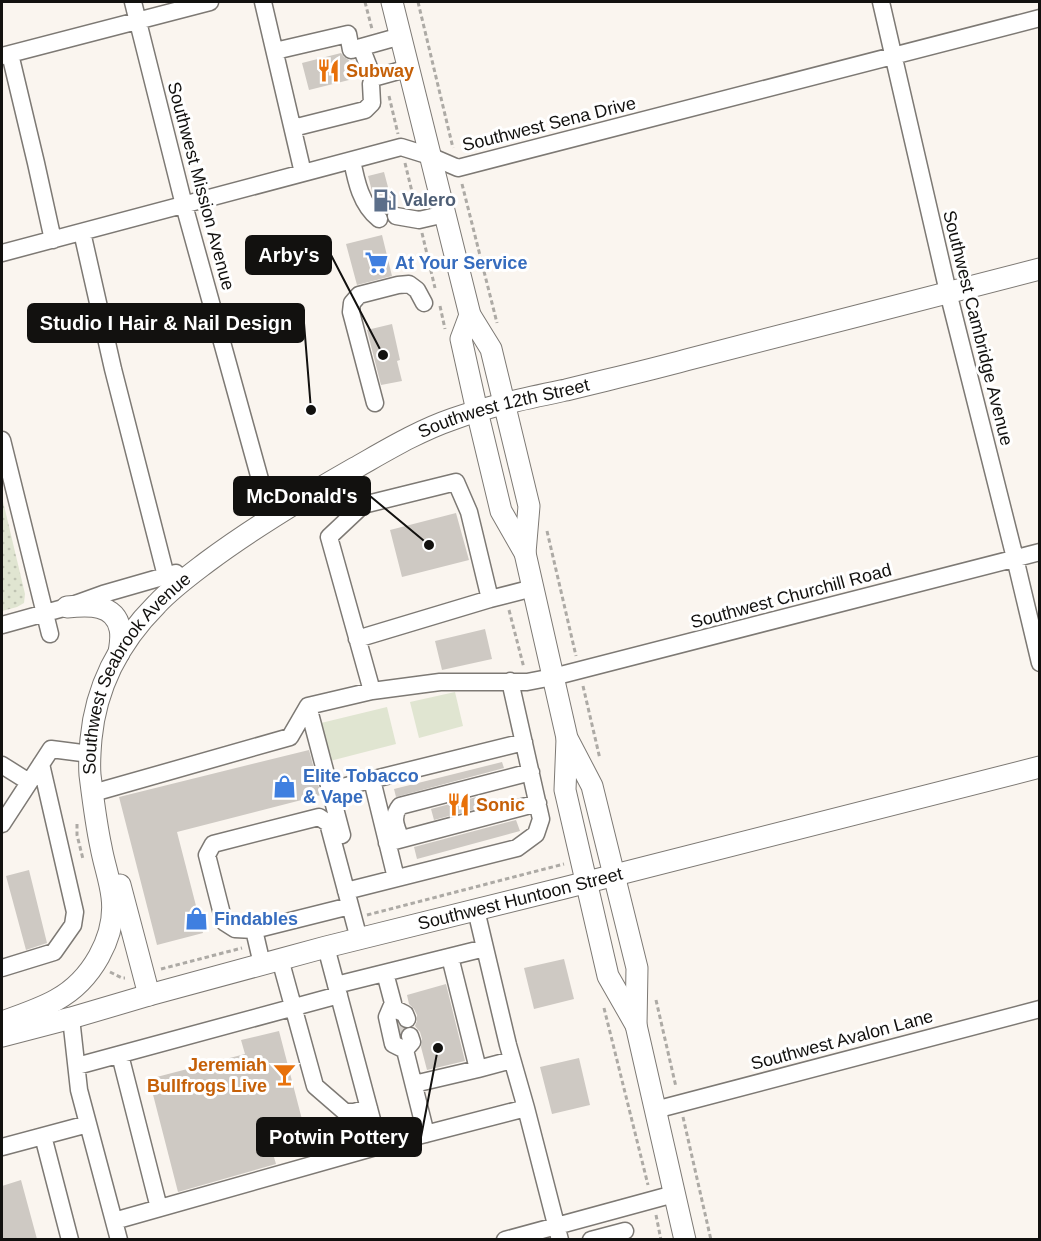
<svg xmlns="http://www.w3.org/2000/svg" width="1041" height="1241" viewBox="0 0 1041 1241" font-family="Helvetica,sans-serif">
<defs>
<pattern id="grass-dots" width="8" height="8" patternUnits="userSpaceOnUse" patternTransform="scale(1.5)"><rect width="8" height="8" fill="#e0e5d1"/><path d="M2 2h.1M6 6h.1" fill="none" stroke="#bfc3b2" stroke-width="1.8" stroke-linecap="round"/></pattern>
</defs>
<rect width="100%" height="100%" fill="#faf5ef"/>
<!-- grass -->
<path fill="url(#grass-dots)" d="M2,497L25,594L24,603L17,607L2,611Z"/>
<!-- park -->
<path fill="#e0e5d1" d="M455,692L463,726L419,738L410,702Z
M387,707L396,744L330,761L321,723Z"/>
<!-- building -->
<path fill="#cec9c3" d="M341,53L344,57L349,60L353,79L309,90L302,63Z
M384,172L393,206L388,209L387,212L381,206L373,195L368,176Z
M382,235L392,276L357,285L346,244Z
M392,324L400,360L397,361L402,381L381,385L367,330Z
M456,513L469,560L402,577L390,530Z
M485,629L492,659L442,670L435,641Z
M309,750L321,795L177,832L203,933L157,945L119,797Z
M502,762L504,768L396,797L394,789Z
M484,795L487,806L434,820L431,809Z
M516,820L520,831L417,859L414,847Z
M29,870L47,943L26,950L6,876Z
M564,959L574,999L534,1009L524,968Z
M446,984L465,1061L427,1070L421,1047L422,1039L420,1032L415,1026L417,1021V1015L414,1009L409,1004L407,995Z
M279,1031L305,1131L269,1140L276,1164L178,1192L149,1079L245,1054L241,1040Z
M579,1058L590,1105L552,1114L540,1067Z
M21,1180L37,1239H2V1186Z"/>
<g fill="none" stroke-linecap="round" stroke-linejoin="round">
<!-- minor-tunnel -->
<path stroke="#d7d3cd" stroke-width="16" stroke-dasharray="16 8" stroke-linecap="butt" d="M397,1022L402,1038"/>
<defs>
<path id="minor" d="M133,2L184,205L271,519
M263,2L303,173
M881,2L948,292L1015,558L1040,663
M361,47L373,78
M275,51L348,34L351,50L401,36
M10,54L36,163L53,240
M2,56L210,2
M293,128L365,110L372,103L371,84L373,78L409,68
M352,160C356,181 361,205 379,219
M396,216L419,220L445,214
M82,232L113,369L166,576
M2,253L401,147L430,156L458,168L1040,18
M375,403L351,312L352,303L359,295L398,285L409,284L417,290L424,303
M2,440L50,634
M345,474L363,505
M2,625L67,607L103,594L176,573
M357,639L490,599L533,588
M372,691L440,682H527L553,677L1040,552
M308,706L342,835
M2,765L29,782
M372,780L396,878
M330,790L524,742
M93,793L290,737L308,706L372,691L329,537L363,505L456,482L469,512L490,599
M2,824L51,749L90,754
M401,839C396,827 391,817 400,806L531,772
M387,843L538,803
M346,891L517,848L536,834L541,819L510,681
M476,910L508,1045L526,1108
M254,930L350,906
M326,947L379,1146L526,1108L560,1240
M450,957L478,1069L512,1060
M280,959L315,1086L345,1112H354L369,1108
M262,964L254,930L235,929L224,922L207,855L213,844L319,817L328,823L359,939
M2,968L54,952L73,925L75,912L41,764
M385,973L393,1003L387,1017L393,1044L405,1050
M336,985L485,948
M395,1009L405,1014L407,1019
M71,1018L79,1090L119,1240
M410,1036L412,1042L405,1050L426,1134
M120,1055L159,1208
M77,1066L339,995
M414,1084L478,1069
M655,1110L1040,1009
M43,1136L70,1240
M2,1147L88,1124
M114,1221L379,1146
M505,1240L674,1194
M591,1240L625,1231"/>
<g id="major">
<path d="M392,2L470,315L491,349L529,506L525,553"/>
<path d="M470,315L461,339L477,411L501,511L525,553L567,738L592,786L637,968L636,1025L685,1240"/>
<path d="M67,607C88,605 115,603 120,629C122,637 120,645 119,653"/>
<path d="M567,739L565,790L608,976L636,1025"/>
<path d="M120,885L149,995"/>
<path id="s1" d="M2,1022C19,1016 40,1009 56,1000C91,981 117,937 112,897C110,880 104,864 101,847C96,824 93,799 90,775C89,763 90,751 91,739C96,685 119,642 157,604C172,588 190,575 207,562C254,527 304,497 355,468C387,450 418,431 453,419C489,406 528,398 566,390C606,380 646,371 686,360C804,330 922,299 1040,269"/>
<path id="s2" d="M2,1036L71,1018L149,995L326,947L564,888L1040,767"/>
</g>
</defs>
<!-- minor casing -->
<use href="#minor" stroke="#7d7974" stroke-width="19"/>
<!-- major casing -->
<use href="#major" stroke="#7d7974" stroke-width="23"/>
<!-- path -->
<path stroke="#adaaa5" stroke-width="3" stroke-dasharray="4.5 3" stroke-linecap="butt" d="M365,2L372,29
M418,2L453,148
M389,96L398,134
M405,163L415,204
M462,184L497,323
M422,233L435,288
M440,306L445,329
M547,531L576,656
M509,610L524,668
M583,686L600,759
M77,824V835L83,859
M367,915L564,864
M161,969L242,948
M110,972L122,978H125
M656,1000L676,1087
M604,1008L648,1185
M683,1117L711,1240
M656,1215L661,1240"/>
<!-- minor -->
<use href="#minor" stroke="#fff" stroke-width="16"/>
<!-- major -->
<use href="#major" stroke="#fff" stroke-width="21"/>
</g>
<!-- icons -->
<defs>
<symbol id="restaurant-bare" viewBox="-9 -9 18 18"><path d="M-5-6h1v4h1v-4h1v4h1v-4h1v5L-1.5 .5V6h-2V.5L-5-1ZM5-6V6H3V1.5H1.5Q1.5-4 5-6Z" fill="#e8710a" stroke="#fff" stroke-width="2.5" paint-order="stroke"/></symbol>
<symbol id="fuel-bare" viewBox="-9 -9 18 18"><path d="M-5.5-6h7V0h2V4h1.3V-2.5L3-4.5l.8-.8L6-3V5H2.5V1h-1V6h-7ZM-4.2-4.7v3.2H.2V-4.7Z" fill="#5c6f8a" stroke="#fff" stroke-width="2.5" paint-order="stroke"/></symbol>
<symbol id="supermarket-bare" viewBox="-9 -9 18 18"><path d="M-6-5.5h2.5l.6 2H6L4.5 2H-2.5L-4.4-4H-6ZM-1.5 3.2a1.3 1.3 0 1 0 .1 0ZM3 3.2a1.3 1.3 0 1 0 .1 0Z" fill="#3f7fe0" stroke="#fff" stroke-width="2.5" paint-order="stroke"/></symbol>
<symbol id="shop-bare" viewBox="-9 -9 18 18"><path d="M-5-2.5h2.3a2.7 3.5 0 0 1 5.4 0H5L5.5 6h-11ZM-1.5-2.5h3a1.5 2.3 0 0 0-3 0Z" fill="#3f7fe0" stroke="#fff" stroke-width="2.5" paint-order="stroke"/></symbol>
<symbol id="bar-bare" viewBox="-9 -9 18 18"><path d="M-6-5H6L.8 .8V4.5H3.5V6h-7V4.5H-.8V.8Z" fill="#e8710a" stroke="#fff" stroke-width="2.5" paint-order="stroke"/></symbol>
</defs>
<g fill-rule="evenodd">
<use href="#restaurant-bare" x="312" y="54" width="33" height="33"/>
<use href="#fuel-bare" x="368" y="184" width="33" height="33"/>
<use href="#supermarket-bare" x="360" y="246" width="33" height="33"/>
<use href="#shop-bare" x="268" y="770" width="33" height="33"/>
<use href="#restaurant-bare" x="442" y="788" width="33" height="33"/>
<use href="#shop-bare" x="180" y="902" width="33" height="33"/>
<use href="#bar-bare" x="268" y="1058" width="33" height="33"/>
</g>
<g text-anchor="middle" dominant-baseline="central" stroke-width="6" stroke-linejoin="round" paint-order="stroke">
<!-- food labels -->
<g font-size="18" font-weight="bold" fill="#c56008" stroke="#fff" text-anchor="start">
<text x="346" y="71">Subway</text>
<text x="476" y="805">Sonic</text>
<text x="267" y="1065" text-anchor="end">Jeremiah<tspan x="267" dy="21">Bullfrogs Live</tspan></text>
</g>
<!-- street labels -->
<g font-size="18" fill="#12110f" stroke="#fff">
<text transform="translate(549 124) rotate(-14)">Southwest Sena Drive</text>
<text transform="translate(201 186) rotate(75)">Southwest Mission Avenue</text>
<text transform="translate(978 328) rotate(76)">Southwest Cambridge Avenue</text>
<text stroke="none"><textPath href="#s1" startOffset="898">Southwest 12th Street</textPath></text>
<text transform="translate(791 596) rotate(-15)">Southwest Churchill Road</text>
<text stroke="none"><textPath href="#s1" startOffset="422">Southwest Seabrook Avenue</textPath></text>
<text stroke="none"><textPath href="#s2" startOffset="536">Southwest Huntoon Street</textPath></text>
<text transform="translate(842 1040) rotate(-15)">Southwest Avalon Lane</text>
</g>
<!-- service labels -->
<g font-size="18" font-weight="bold" fill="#4e5e75" stroke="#fff" text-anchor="start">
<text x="402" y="200">Valero</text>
</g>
<!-- shop labels -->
<g font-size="18" font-weight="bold" fill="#366cbe" stroke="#fff" text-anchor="start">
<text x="395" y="263">At Your Service</text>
<text x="303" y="776">Elite Tobacco<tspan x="303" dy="21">&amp; Vape</tspan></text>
<text x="214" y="919">Findables</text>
</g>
</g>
<!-- callouts -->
<path fill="none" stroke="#12110f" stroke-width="2" d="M383 355L331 255M311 410L304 323M429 545L370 496M438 1048L421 1137"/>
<g fill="#12110f" stroke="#fff" stroke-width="2">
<circle cx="383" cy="355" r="6"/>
<circle cx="311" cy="410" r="6"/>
<circle cx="429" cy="545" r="6"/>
<circle cx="438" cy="1048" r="6"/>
</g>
<g fill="#12110f" stroke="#12110f" stroke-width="2">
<rect x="246" y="236" width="85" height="38" rx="6"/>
<rect x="28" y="304" width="276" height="38" rx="6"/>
<rect x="234" y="477" width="136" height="38" rx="6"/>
<rect x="257" y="1118" width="164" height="38" rx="6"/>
</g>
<g font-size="20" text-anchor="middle" font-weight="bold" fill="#fff">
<text x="289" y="262">Arby's</text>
<text x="166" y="330">Studio I Hair &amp; Nail Design</text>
<text x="302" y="503">McDonald's</text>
<text x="339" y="1144">Potwin Pottery</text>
</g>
<!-- border -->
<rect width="1041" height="1241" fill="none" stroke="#12110f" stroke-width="6"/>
</svg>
